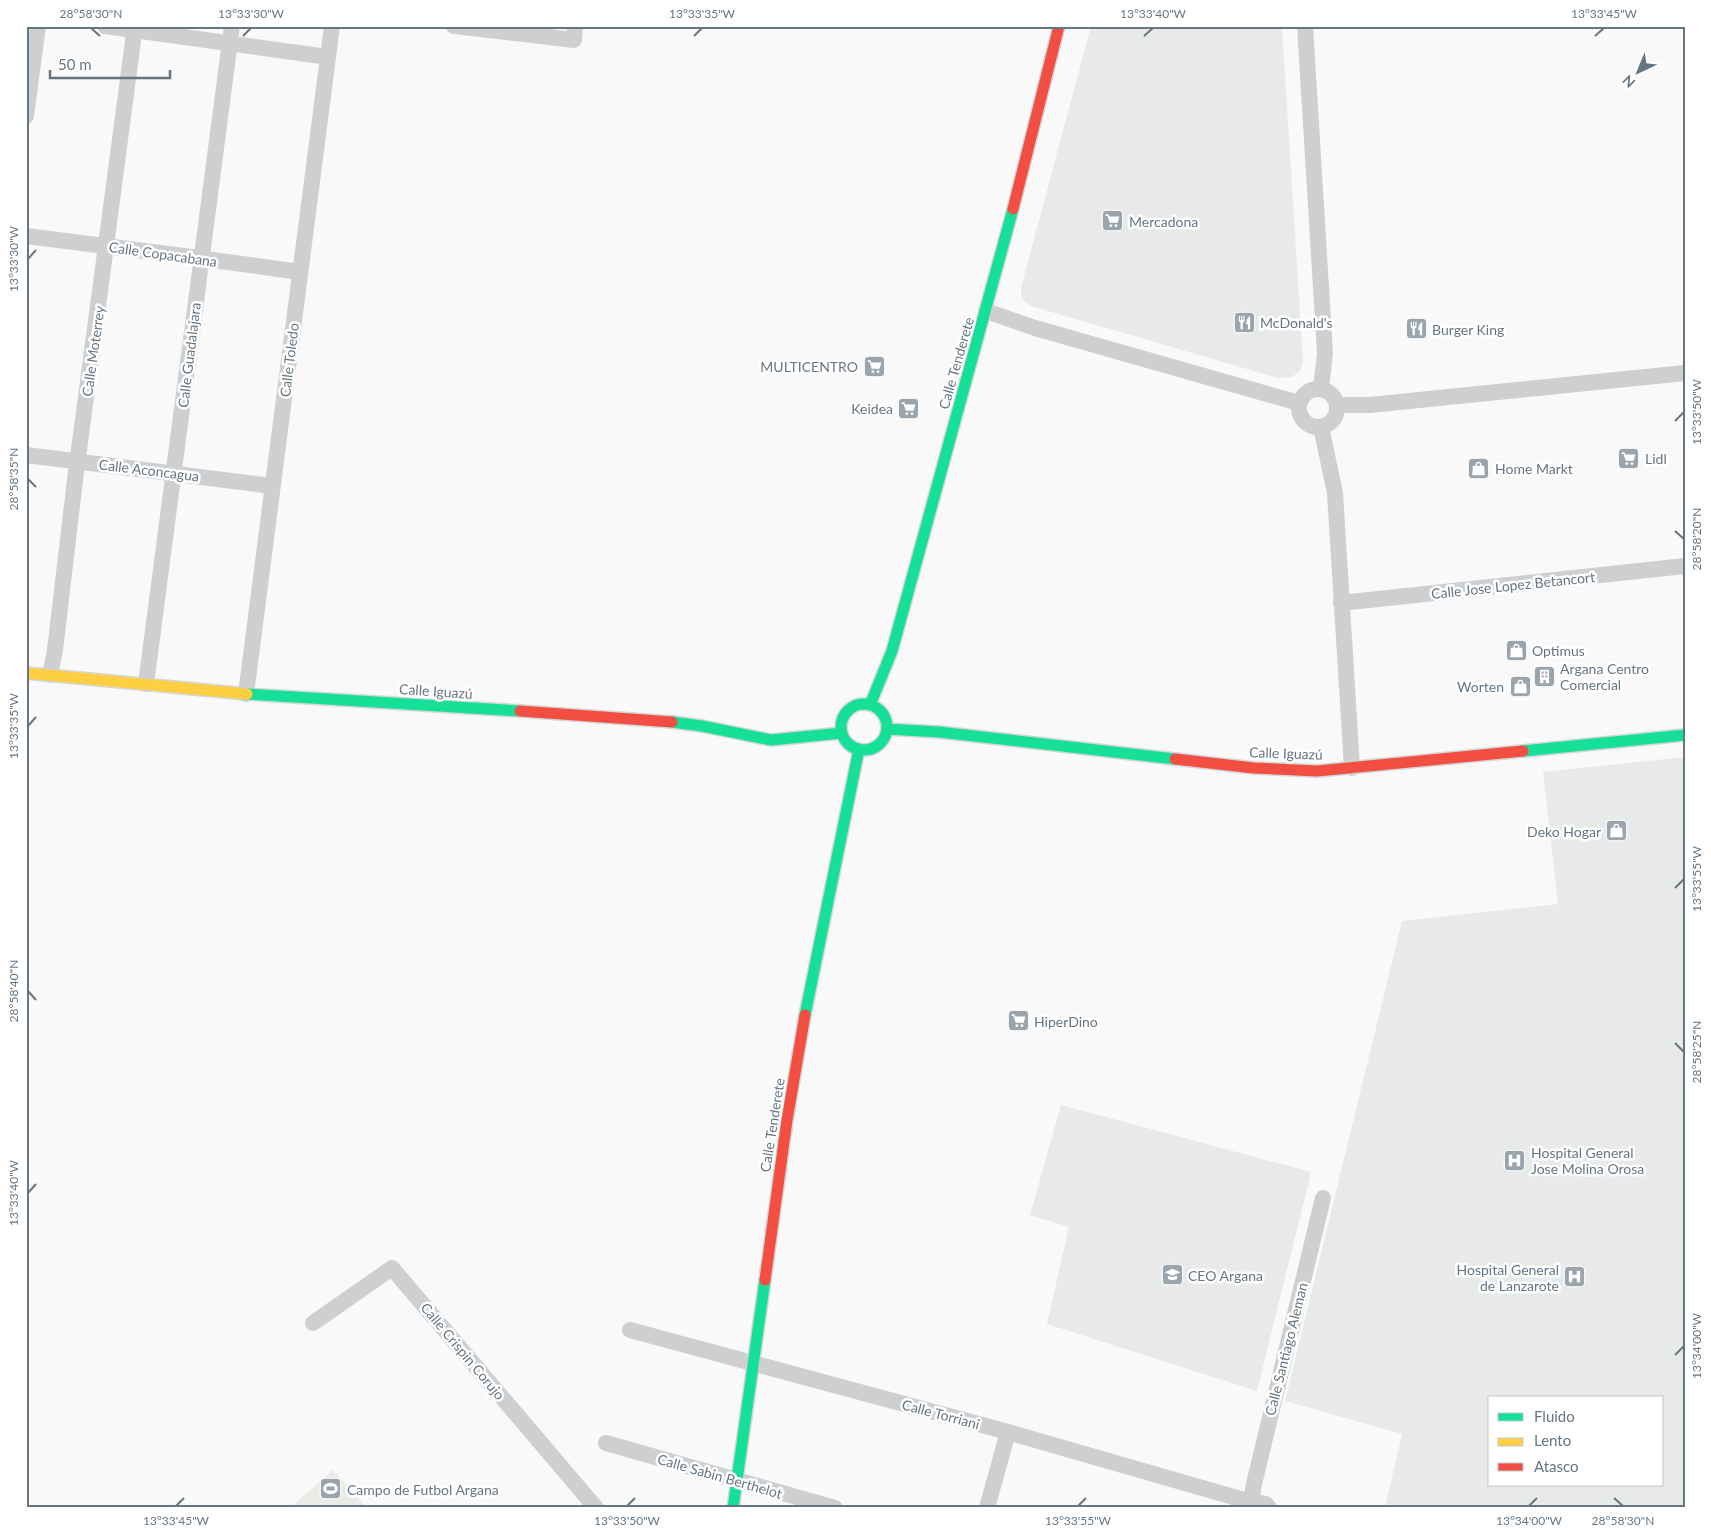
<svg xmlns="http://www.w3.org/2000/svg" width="1711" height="1534" viewBox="0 0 1711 1534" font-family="Lato,sans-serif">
<rect width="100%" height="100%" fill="#f9f9f9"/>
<!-- built -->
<path fill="#e8e9e9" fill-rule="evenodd" d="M1091,26H1282L1303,361L1300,371L1292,377L1278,378L1031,306L1023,300L1021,295V288Z
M1685,757V1508H1385L1402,1434L1285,1401L1402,921L1558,904L1543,772ZM1490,1398H1662V1485H1490Z
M1061,1105L1311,1172L1257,1391L1047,1324L1069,1227L1030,1215Z"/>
<!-- green -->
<path fill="#e8ebe6" d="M333,1470L367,1508H290Z"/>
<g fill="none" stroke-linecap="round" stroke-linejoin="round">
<defs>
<path id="fast" d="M247,694L520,711
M841 727a23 23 0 1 1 46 0a23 23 0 1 1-46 0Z
M870,705L892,651L1013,209
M672,722L702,726L771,740L842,733
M887,729L939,732L1175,759
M1523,751L1685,735
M805,1015L859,749
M733,1508L765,1280"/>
<path id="slow" d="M26,673L247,694"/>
<path id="jam" d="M1013,209L1059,26
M520,711L672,722
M1175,759L1254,768L1317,771L1523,751
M765,1280L787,1120L805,1015"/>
</defs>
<!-- fast casing -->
<use href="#fast" stroke="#d5d6d7" stroke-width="14"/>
<!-- slow casing -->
<use href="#slow" stroke="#d5d6d7" stroke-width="14"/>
<!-- jam casing -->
<use href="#jam" stroke="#d5d6d7" stroke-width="14"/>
<!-- street -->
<path stroke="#cecfd0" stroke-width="16" d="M105,26L328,57
M454,26L574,40L575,26
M1305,26L1325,353L1321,389
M26,116L38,26
M26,236L184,256L300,272
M986,311L1035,328L1299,403
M1299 408a19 19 0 1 1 38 0a19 19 0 1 1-38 0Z
M1338,405H1370L1685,373
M1321,427L1335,493L1352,768
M26,455L272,486
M1341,603L1685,566
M50,675L55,650L75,480L135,26
M146,684L232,26
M246,694L332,26
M313,1323L392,1268L596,1508
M630,1330L1008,1432L1237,1498L1266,1504L1269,1508
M606,1443L835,1508
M987,1508L1008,1432
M1250,1508L1254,1484L1323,1198"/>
<!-- fast -->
<use href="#fast" stroke="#16e098" stroke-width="11"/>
<!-- slow -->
<use href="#slow" stroke="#ffcf43" stroke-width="11"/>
<!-- jam -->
<use href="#jam" stroke="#f24e42" stroke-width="11"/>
</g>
<!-- ticks -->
<path fill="none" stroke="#657683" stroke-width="2" d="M91,28L100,36M243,36L251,28M694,36L702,28M1144,36L1153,28M1595,36L1604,28M28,259L36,250M1675,421L1684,412M28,479L36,487M1675,531L1684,539M28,726L36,717M1675,888L1684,879M28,991L36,1000M1675,1043L1684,1052M28,1193L36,1184M1675,1355L1684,1346M1614,1498L1623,1506M176,1506L184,1498M627,1506L635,1498M1078,1506L1086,1498M1529,1506L1537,1498"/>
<!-- icons -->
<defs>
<symbol id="supermarket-square" viewBox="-11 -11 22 22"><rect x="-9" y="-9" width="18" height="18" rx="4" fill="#99a4ac" stroke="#fff"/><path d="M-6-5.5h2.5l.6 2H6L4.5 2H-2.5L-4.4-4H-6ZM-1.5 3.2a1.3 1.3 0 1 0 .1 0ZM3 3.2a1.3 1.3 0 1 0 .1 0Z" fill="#fff"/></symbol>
<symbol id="restaurant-square" viewBox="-11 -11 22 22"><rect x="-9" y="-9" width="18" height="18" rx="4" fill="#99a4ac" stroke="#fff"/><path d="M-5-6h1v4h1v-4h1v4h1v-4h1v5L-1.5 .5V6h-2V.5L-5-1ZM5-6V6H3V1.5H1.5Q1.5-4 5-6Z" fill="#fff"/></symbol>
<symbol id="shop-square" viewBox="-11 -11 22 22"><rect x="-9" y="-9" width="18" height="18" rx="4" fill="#99a4ac" stroke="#fff"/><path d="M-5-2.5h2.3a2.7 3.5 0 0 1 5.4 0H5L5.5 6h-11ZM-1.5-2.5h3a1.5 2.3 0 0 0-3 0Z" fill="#fff"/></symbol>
<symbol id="building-square" viewBox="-11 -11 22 22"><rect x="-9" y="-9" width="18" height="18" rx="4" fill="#99a4ac" stroke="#fff"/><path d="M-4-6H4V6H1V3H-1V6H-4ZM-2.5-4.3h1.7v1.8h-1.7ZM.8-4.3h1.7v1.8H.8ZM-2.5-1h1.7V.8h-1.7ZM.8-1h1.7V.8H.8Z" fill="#fff"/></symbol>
<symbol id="hospital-square" viewBox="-11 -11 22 22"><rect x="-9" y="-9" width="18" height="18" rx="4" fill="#99a4ac" stroke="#fff"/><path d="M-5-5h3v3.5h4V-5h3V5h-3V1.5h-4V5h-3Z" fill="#fff"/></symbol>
<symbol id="school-square" viewBox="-11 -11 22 22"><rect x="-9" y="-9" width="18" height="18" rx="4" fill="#99a4ac" stroke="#fff"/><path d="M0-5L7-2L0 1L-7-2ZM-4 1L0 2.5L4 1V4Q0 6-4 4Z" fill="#fff"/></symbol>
<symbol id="stadium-square" viewBox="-11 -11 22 22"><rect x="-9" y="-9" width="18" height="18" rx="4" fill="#99a4ac" stroke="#fff"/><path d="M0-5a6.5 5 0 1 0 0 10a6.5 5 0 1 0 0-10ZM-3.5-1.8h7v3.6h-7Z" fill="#fff"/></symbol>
</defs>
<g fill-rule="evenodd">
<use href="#supermarket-square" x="1100" y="208" width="25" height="25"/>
<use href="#restaurant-square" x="1232" y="310" width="25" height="25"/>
<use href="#restaurant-square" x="1404" y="316" width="25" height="25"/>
<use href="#supermarket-square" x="862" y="354" width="25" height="25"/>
<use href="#supermarket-square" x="896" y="396" width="25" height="25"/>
<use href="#supermarket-square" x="1616" y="446" width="25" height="25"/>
<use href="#shop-square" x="1466" y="456" width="25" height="25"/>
<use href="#shop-square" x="1504" y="638" width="25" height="25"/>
<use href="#building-square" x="1532" y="664" width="25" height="25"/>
<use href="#shop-square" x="1508" y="674" width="25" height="25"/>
<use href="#shop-square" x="1604" y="818" width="25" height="25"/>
<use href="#supermarket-square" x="1006" y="1008" width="25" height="25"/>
<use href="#hospital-square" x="1502" y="1148" width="25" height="25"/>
<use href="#school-square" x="1160" y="1262" width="25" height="25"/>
<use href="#hospital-square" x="1562" y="1264" width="25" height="25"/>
<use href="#stadium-square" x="318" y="1476" width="25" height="25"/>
</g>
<g text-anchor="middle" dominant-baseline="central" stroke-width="5" stroke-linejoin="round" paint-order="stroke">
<!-- poi labels -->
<g font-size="14" fill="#657683" stroke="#fff" text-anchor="start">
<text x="1129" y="221">Mercadona</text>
<text x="1260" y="322">McDonald's</text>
<text x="1432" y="329">Burger King</text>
<text x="858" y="366" text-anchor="end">MULTICENTRO</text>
<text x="893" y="408" text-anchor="end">Keidea</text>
<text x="1645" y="458">Lidl</text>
<text x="1495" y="468">Home Markt</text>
<text x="1532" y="650">Optimus</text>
<text x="1560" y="668">Argana Centro<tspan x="1560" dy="16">Comercial</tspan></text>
<text x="1504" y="686" text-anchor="end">Worten</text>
<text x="1601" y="831" text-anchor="end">Deko Hogar</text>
<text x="1034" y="1021">HiperDino</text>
<text x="1531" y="1152">Hospital General<tspan x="1531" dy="16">Jose Molina Orosa</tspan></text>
<text x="1559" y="1269" text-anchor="end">Hospital General<tspan x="1559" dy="16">de Lanzarote</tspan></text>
<text x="1188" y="1275">CEO Argana</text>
<text x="347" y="1489">Campo de Futbol Argana</text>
</g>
<!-- street labels -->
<g font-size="14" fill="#657683" stroke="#fff">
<text transform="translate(163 254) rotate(8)">Calle Copacabana</text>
<text transform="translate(93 351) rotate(-82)">Calle Moterrey</text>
<text transform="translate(189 355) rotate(-83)">Calle Guadalajara</text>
<text transform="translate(289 360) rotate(-83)">Calle Toledo</text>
<text transform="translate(956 363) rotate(-74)">Calle Tenderete</text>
<text transform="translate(149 470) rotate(7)">Calle Aconcagua</text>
<text transform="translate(1513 585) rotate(-6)">Calle Jose Lopez Betancort</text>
<text transform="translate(436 691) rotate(4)">Calle Iguazú</text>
<text transform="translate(1286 753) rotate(2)">Calle Iguazú</text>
<text transform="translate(772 1125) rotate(-81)">Calle Tenderete</text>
<text transform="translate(1286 1349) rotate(-76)">Calle Santiago Aleman</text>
<text transform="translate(463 1351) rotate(50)">Calle Crispin Corujo</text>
<text transform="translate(941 1414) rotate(15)">Calle Torriani</text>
<text transform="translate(720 1476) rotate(16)">Calle Sabin Berthelot</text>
</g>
</g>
<!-- border -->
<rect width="1711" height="1534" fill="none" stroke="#ffffff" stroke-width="55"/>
<!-- legend -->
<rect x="1488" y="1396" width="175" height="90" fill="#ffffff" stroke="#c1c8cd"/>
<rect x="1498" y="1413" width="25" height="8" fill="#16e098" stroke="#c1c8cd"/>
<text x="1534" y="1422" font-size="15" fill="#657683">Fluido</text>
<rect x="1498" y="1438" width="25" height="8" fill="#ffcf43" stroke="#c1c8cd"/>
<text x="1534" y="1446" font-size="15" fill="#657683">Lento</text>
<rect x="1498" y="1463" width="25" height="8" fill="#f24e42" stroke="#c1c8cd"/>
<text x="1534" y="1472" font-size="15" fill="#657683">Atasco</text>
<!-- north arrow -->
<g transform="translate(1638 72) rotate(224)" stroke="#ffffff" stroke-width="4" paint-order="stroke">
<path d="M0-4L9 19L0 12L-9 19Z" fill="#657683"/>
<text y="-8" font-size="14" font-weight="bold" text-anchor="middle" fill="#657683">N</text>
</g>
<!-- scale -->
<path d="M50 70v8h120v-8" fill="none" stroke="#657683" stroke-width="2.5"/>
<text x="58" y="70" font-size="15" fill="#657683" stroke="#ffffff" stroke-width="4" paint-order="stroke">50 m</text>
<rect x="28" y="28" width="1656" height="1478" fill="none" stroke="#657683" stroke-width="2"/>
<g font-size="12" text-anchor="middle" fill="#657683">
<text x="91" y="18">28°58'30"N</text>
<text x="251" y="18">13°33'30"W</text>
<text x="702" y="18">13°33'35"W</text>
<text x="1153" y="18">13°33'40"W</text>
<text x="1604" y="18">13°33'45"W</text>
<text transform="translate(14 259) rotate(-90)" y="4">13°33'30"W</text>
<text transform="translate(1697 412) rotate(-90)" y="4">13°33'50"W</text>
<text transform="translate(14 479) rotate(-90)" y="4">28°58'35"N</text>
<text transform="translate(1697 539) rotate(-90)" y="4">28°58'20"N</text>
<text transform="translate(14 726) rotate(-90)" y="4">13°33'35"W</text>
<text transform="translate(1697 879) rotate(-90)" y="4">13°33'55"W</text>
<text transform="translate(14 991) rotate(-90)" y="4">28°58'40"N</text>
<text transform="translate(1697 1052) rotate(-90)" y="4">28°58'25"N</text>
<text transform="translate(14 1193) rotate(-90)" y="4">13°33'40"W</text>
<text transform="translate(1697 1346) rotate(-90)" y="4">13°34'00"W</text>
<text x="176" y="1525">13°33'45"W</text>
<text x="627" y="1525">13°33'50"W</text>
<text x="1078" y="1525">13°33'55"W</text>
<text x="1529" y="1525">13°34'00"W</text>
<text x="1623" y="1525">28°58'30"N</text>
</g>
</svg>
